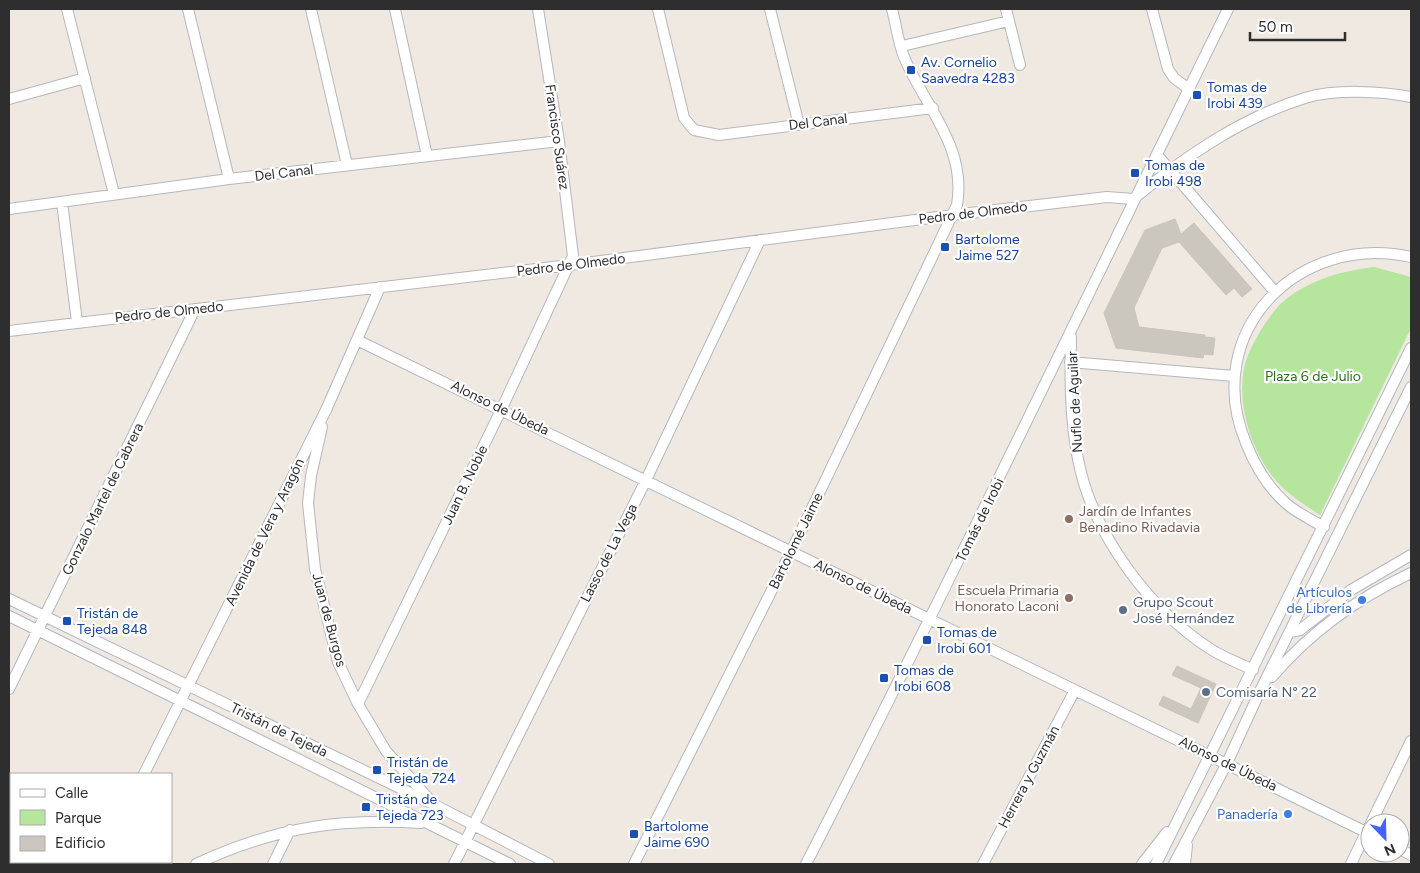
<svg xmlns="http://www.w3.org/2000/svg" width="1420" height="873" viewBox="0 0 1420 873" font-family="Figtree,sans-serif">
<rect width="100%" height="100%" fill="#efe9e1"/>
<!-- green -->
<path fill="#b6e59e" d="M1374,267L1411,277V328L1320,515C1303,504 1286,493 1273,477C1249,446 1233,393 1248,355C1252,345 1258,335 1264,325C1270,317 1277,306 1286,299C1312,279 1342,271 1374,267Z"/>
<!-- building -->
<path fill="#cbc7bf" stroke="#cbc5ba" d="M1175,219L1181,234L1194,223L1252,289L1242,297L1234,288L1226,295L1179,242L1162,248L1134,308L1139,327L1205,335V337L1215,338L1213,355L1204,354L1203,358L1116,348L1104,313L1145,230Z
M1177,666L1216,684L1198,723L1159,705L1163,696L1191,709L1201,688L1172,675Z"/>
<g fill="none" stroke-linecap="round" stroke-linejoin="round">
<defs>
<path id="street" d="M67,9L114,194
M188,9L229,179
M311,9L347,165
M395,9L427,156
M658,9L684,118L694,130L719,135L933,108
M770,9L799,125
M1006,9L1020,65
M1152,9L1168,69L1174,78L1189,89
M902,46L1009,21
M9,99L85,78
M1158,156L1275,292
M1138,195C1188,155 1243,117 1305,98C1335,89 1381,91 1411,97
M62,202L77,322
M9,209L229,179L559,141
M9,331L570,265L953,215L1107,197L1133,199
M1071,337C1070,378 1070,419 1078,459C1092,533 1149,610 1212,650C1225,658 1239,663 1253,670
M357,340L1370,834
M1070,362L1234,376
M322,427L311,476L308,503L315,569L338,662L358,704L386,751L429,799
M1324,527C1312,520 1299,514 1288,505C1269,489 1255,466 1246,443C1200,332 1298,232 1411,257
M9,599L433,804L549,864
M9,616L510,864
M1290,632L1300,630L1351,590L1411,555
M1272,677C1310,632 1358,598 1411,573
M9,689L195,309
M358,704L502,408L573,256L559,141L538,9
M144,774L326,410L380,287
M1371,823L1411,741
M1400,849L1411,855
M98,864L100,862
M196,864C274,828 336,818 421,823
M273,864L290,830
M454,864L646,480L760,240
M634,864L791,552L957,205C967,147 925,107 904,57C898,42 896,24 892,9
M806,864C951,581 1088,294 1228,9
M983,864L1075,690
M1142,864L1167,832
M1156,864L1411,348
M1174,864L1227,763L1260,691L1411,387
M1185,864L1187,845
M1351,864L1368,828"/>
</defs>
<!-- street casing -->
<use href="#street" stroke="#b4b7c1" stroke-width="12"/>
<!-- street -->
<use href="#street" stroke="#fff" stroke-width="10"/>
</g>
<!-- markers -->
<g fill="#1a4fb4" stroke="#fff" stroke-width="2">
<rect x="906" y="65" width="10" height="10" rx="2.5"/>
<rect x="1192" y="90" width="10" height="10" rx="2.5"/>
<rect x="1130" y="168" width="10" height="10" rx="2.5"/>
<rect x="940" y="242" width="10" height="10" rx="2.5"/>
<rect x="62" y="616" width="10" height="10" rx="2.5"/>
<rect x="922" y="635" width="10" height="10" rx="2.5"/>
<rect x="879" y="673" width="10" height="10" rx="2.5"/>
<rect x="372" y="765" width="10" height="10" rx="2.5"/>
<rect x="361" y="802" width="10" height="10" rx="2.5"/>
<rect x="629" y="829" width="10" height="10" rx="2.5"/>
</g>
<g fill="#8d6e63" stroke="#fff" stroke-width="2">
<circle cx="1069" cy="519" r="5"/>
<circle cx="1069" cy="598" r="5"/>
</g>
<g fill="#3f7fe0" stroke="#fff" stroke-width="2">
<circle cx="1362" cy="600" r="5"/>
<circle cx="1288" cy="814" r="5"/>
</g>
<g fill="#5c6f8a" stroke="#fff" stroke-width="2">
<circle cx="1123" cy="610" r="5"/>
<circle cx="1206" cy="692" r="5"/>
</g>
<g text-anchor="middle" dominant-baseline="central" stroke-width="4.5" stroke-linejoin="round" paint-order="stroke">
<!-- transit labels -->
<g font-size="14" fill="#164399" stroke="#fff" text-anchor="start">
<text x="921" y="62">Av. Cornelio<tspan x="921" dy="16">Saavedra 4283</tspan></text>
<text x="1207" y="87">Tomas de<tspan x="1207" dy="16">Irobi 439</tspan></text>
<text x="1145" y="165">Tomas de<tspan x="1145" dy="16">Irobi 498</tspan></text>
<text x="955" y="239">Bartolome<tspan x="955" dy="16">Jaime 527</tspan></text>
<text x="77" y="613">Tristán de<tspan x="77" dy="16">Tejeda 848</tspan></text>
<text x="937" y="632">Tomas de<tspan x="937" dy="16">Irobi 601</tspan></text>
<text x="894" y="670">Tomas de<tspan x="894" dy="16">Irobi 608</tspan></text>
<text x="387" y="762">Tristán de<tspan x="387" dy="16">Tejeda 724</tspan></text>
<text x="376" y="799">Tristán de<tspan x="376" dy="16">Tejeda 723</tspan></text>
<text x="644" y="826">Bartolome<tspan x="644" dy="16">Jaime 690</tspan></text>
</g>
<!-- street labels -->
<g font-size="14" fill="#2e2e2e" stroke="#fff">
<text transform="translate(818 122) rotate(-7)">Del Canal</text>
<text transform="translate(557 137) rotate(82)">Francisco Suárez</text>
<text transform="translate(284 173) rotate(-7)">Del Canal</text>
<text transform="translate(973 213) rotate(-7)">Pedro de Olmedo</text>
<text transform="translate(571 265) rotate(-7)">Pedro de Olmedo</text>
<text transform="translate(169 312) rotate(-6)">Pedro de Olmedo</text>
<text transform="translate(1075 402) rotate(-93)">Nuflo de Aguilar</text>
<text transform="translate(500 408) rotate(26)">Alonso de Úbeda</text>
<text transform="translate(465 485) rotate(-64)">Juan B. Noble</text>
<text transform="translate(103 499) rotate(-64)">Gonzalo Martel de Cabrera</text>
<text transform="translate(980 520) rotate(-64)">Tomás de Irobi</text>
<text transform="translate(265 532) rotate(-64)">Avenida de Vera y Aragón</text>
<text transform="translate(796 541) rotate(-64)">Bartolomé Jaime</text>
<text transform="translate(609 553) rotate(-63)">Lasso de La Vega</text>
<text transform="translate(863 587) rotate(26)">Alonso de Úbeda</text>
<text transform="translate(329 620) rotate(75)">Juan de Burgos</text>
<text transform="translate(279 730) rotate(26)">Tristán de Tejeda</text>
<text transform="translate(1228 764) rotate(26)">Alonso de Úbeda</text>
<text transform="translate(1029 777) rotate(-62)">Herrera y Guzmán</text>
</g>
<!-- park labels -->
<g font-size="14" fill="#2c6e1b" stroke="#fff">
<text x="1313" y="376">Plaza 6 de Julio</text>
</g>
<!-- education labels -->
<g font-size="14" fill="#785e54" stroke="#fff" text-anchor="start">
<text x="1079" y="511">Jardín de Infantes<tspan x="1079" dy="16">Benadino Rivadavia</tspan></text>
<text x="1059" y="590" text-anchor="end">Escuela Primaria<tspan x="1059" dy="16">Honorato Laconi</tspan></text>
</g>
<!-- shop labels -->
<g font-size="14" fill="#366cbe" stroke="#fff" text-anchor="end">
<text x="1352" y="592">Artículos<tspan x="1352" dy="16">de Librería</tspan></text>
<text x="1278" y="814">Panadería</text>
</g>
<!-- service labels -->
<g font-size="14" fill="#4e5e75" stroke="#fff" text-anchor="start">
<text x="1133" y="602">Grupo Scout<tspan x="1133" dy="16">José Hernández</tspan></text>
<text x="1216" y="692">Comisaría N° 22</text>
</g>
</g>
<!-- border -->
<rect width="1420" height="873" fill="none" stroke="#2e2e2e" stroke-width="20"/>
<!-- legend -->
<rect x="10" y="773" width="162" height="90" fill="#ffffff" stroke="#ababab"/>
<rect x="20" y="789" width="25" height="8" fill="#ffffff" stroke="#ababab"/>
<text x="55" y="798" font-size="15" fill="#2e2e2e">Calle</text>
<rect x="20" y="810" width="25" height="15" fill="#b6e59e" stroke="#ababab"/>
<text x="55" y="823" font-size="15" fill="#2e2e2e">Parque</text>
<rect x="20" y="836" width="25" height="15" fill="#cbc7bf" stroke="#ababab"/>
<text x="55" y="848" font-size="15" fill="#2e2e2e">Edificio</text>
<!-- north arrow -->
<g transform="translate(1385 838) rotate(157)"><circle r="24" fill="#ffffff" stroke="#ababab"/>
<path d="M0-4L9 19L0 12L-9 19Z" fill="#4264fb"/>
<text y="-8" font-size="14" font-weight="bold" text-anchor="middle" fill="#2e2e2e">N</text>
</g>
<!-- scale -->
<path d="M1250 32v8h95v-8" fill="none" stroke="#2e2e2e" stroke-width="2.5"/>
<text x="1258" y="32" font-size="15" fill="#2e2e2e" stroke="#ffffff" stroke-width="4" paint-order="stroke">50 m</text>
</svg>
